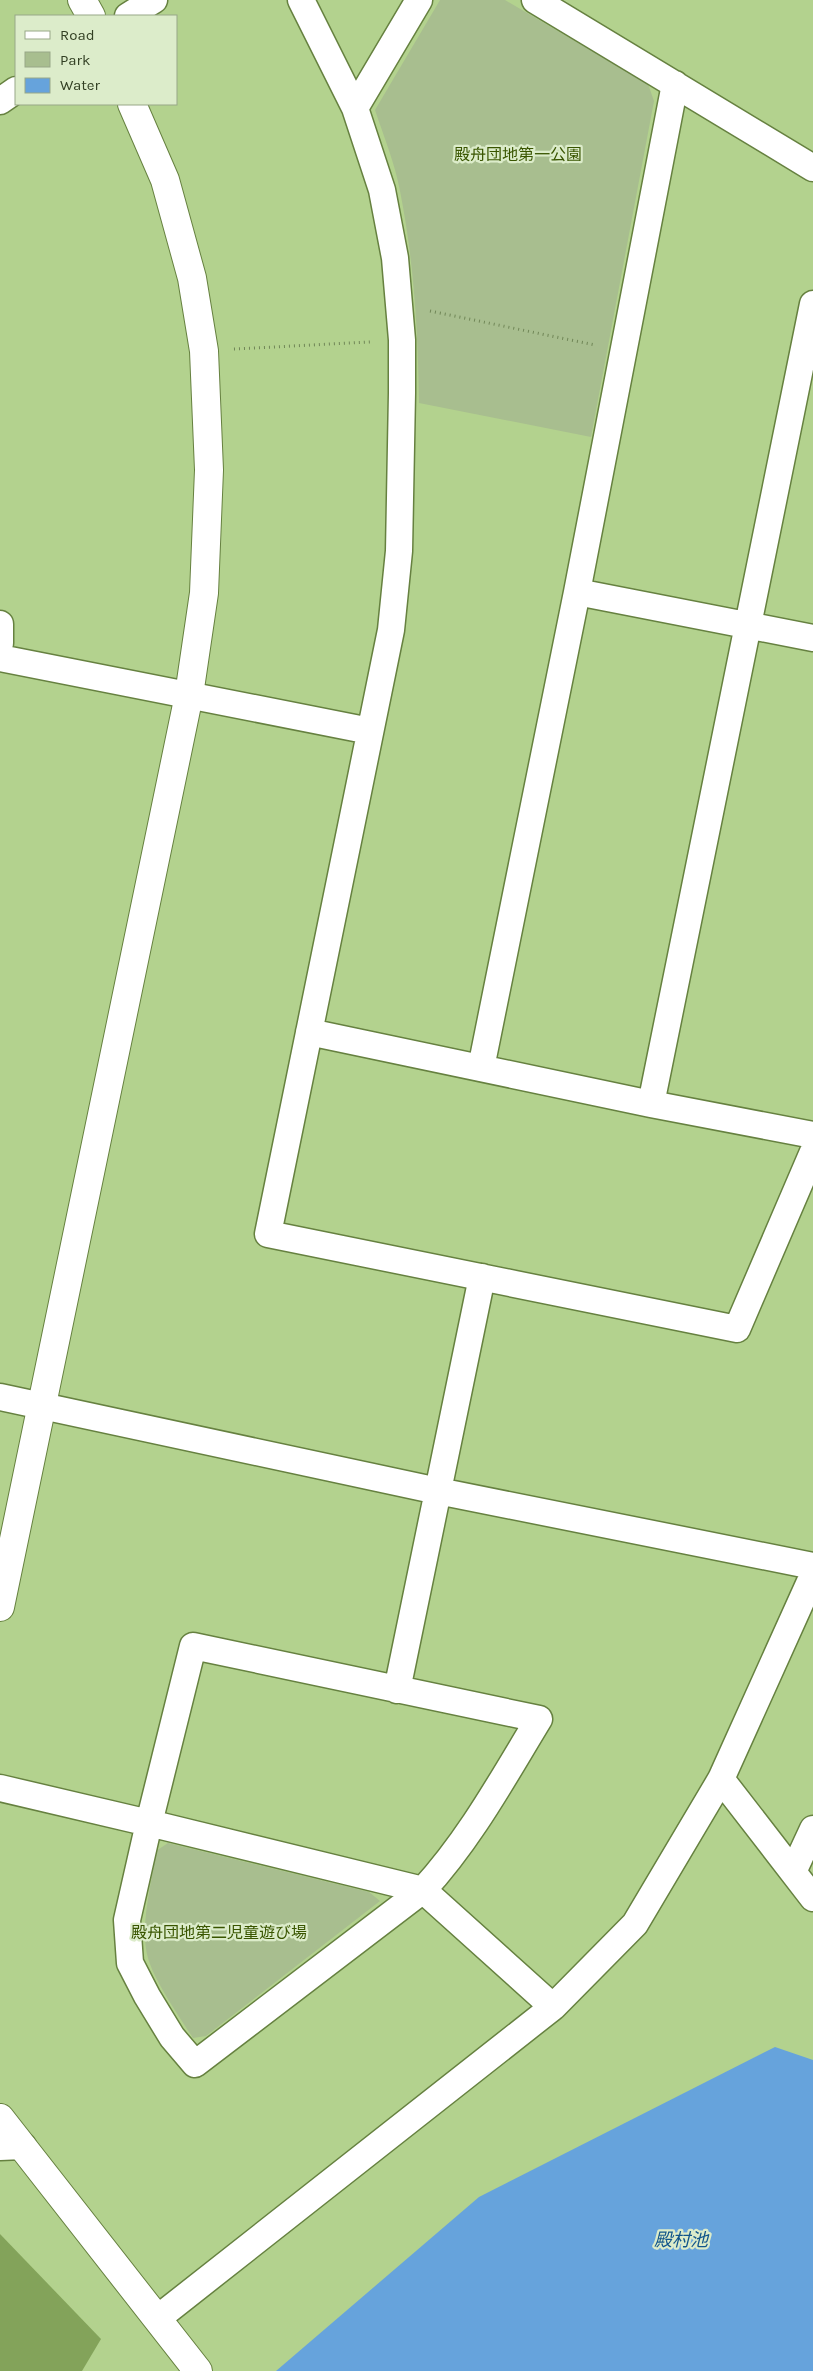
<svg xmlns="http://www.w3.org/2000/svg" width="813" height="2371" viewBox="0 0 813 2371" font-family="Karla,'Noto Sans JP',sans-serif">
<rect width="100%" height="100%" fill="#b3d28e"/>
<!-- green -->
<path fill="#a8be8f" d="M440,0H505L648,84L654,101L591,437L419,403C418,332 414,261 400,191C395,164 384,137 375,110Z
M168,1843L369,1892L380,1901L206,2036L193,2038C180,2018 154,1980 148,1958C139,1927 152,1883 156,1851Z"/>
<!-- forest -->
<path fill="#83a35a" d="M0,2234L101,2339L82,2371H0Z"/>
<!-- water -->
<path fill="#66a3dc" d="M775,2047L813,2060V2371H276L479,2197Z"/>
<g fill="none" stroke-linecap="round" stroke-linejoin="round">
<defs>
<path id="minor" d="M301,0L355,108L382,190L395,258L402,340V393L399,551L391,630L268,1234L737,1329L813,1152
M535,0L813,168
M128,16L154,0
M0,101L16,90
M355,108L419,0
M577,592L813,638
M0,624V643
M0,658L370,731
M309,1032L651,1104L813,1135
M481,1068L577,592L675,84
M651,1104L813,304
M0,1397L438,1491L813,1566
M397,1690L482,1277
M721,1779L813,1898
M0,1788L149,1823L127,1920L130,1963L147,1996L172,2037L195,2064L423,1890
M793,1872L813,1829
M423,1890L149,1823L193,1646L539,1719C503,1778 470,1839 423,1890L553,2007
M0,2147L23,2146
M158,2318L553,2007L635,1924L721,1779L813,1575"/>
<path id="tertiary" d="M82,0L91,16
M0,1607L189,695L204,593L209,470L204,351L192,278L165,180L132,104
M0,2118L198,2371"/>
</defs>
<!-- minor casing -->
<use href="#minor" stroke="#668140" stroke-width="29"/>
<!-- tertiary casing -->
<use href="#tertiary" stroke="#668140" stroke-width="30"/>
<!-- path -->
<path stroke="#708657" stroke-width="3" stroke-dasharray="1 4" stroke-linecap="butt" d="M430,311L595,345
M234,349L370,342"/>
<!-- minor -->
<use href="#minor" stroke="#fff" stroke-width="26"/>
<!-- tertiary -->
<use href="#tertiary" stroke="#fff" stroke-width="28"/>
</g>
<g text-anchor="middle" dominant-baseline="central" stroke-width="4.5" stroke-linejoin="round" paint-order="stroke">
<!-- park labels -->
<g font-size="16" fill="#395500" stroke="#dcecca">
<text x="518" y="154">殿舟団地第一公園</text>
<text x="219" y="1932">殿舟団地第二児童遊び場</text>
</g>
<!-- water labels -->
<g font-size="18" font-style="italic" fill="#11558b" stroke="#dcecca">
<text x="681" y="2240">殿村池</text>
</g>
</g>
<!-- legend -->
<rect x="15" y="15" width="162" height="90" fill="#dcecca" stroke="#98a787"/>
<rect x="25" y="31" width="25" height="8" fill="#ffffff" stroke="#98a787"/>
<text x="60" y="40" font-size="15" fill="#323f23">Road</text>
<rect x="25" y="52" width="25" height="15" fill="#a8be8f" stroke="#98a787"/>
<text x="60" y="65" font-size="15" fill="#323f23">Park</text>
<rect x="25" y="78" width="25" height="15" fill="#66a3dc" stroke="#98a787"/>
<text x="60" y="90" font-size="15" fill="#323f23">Water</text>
</svg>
